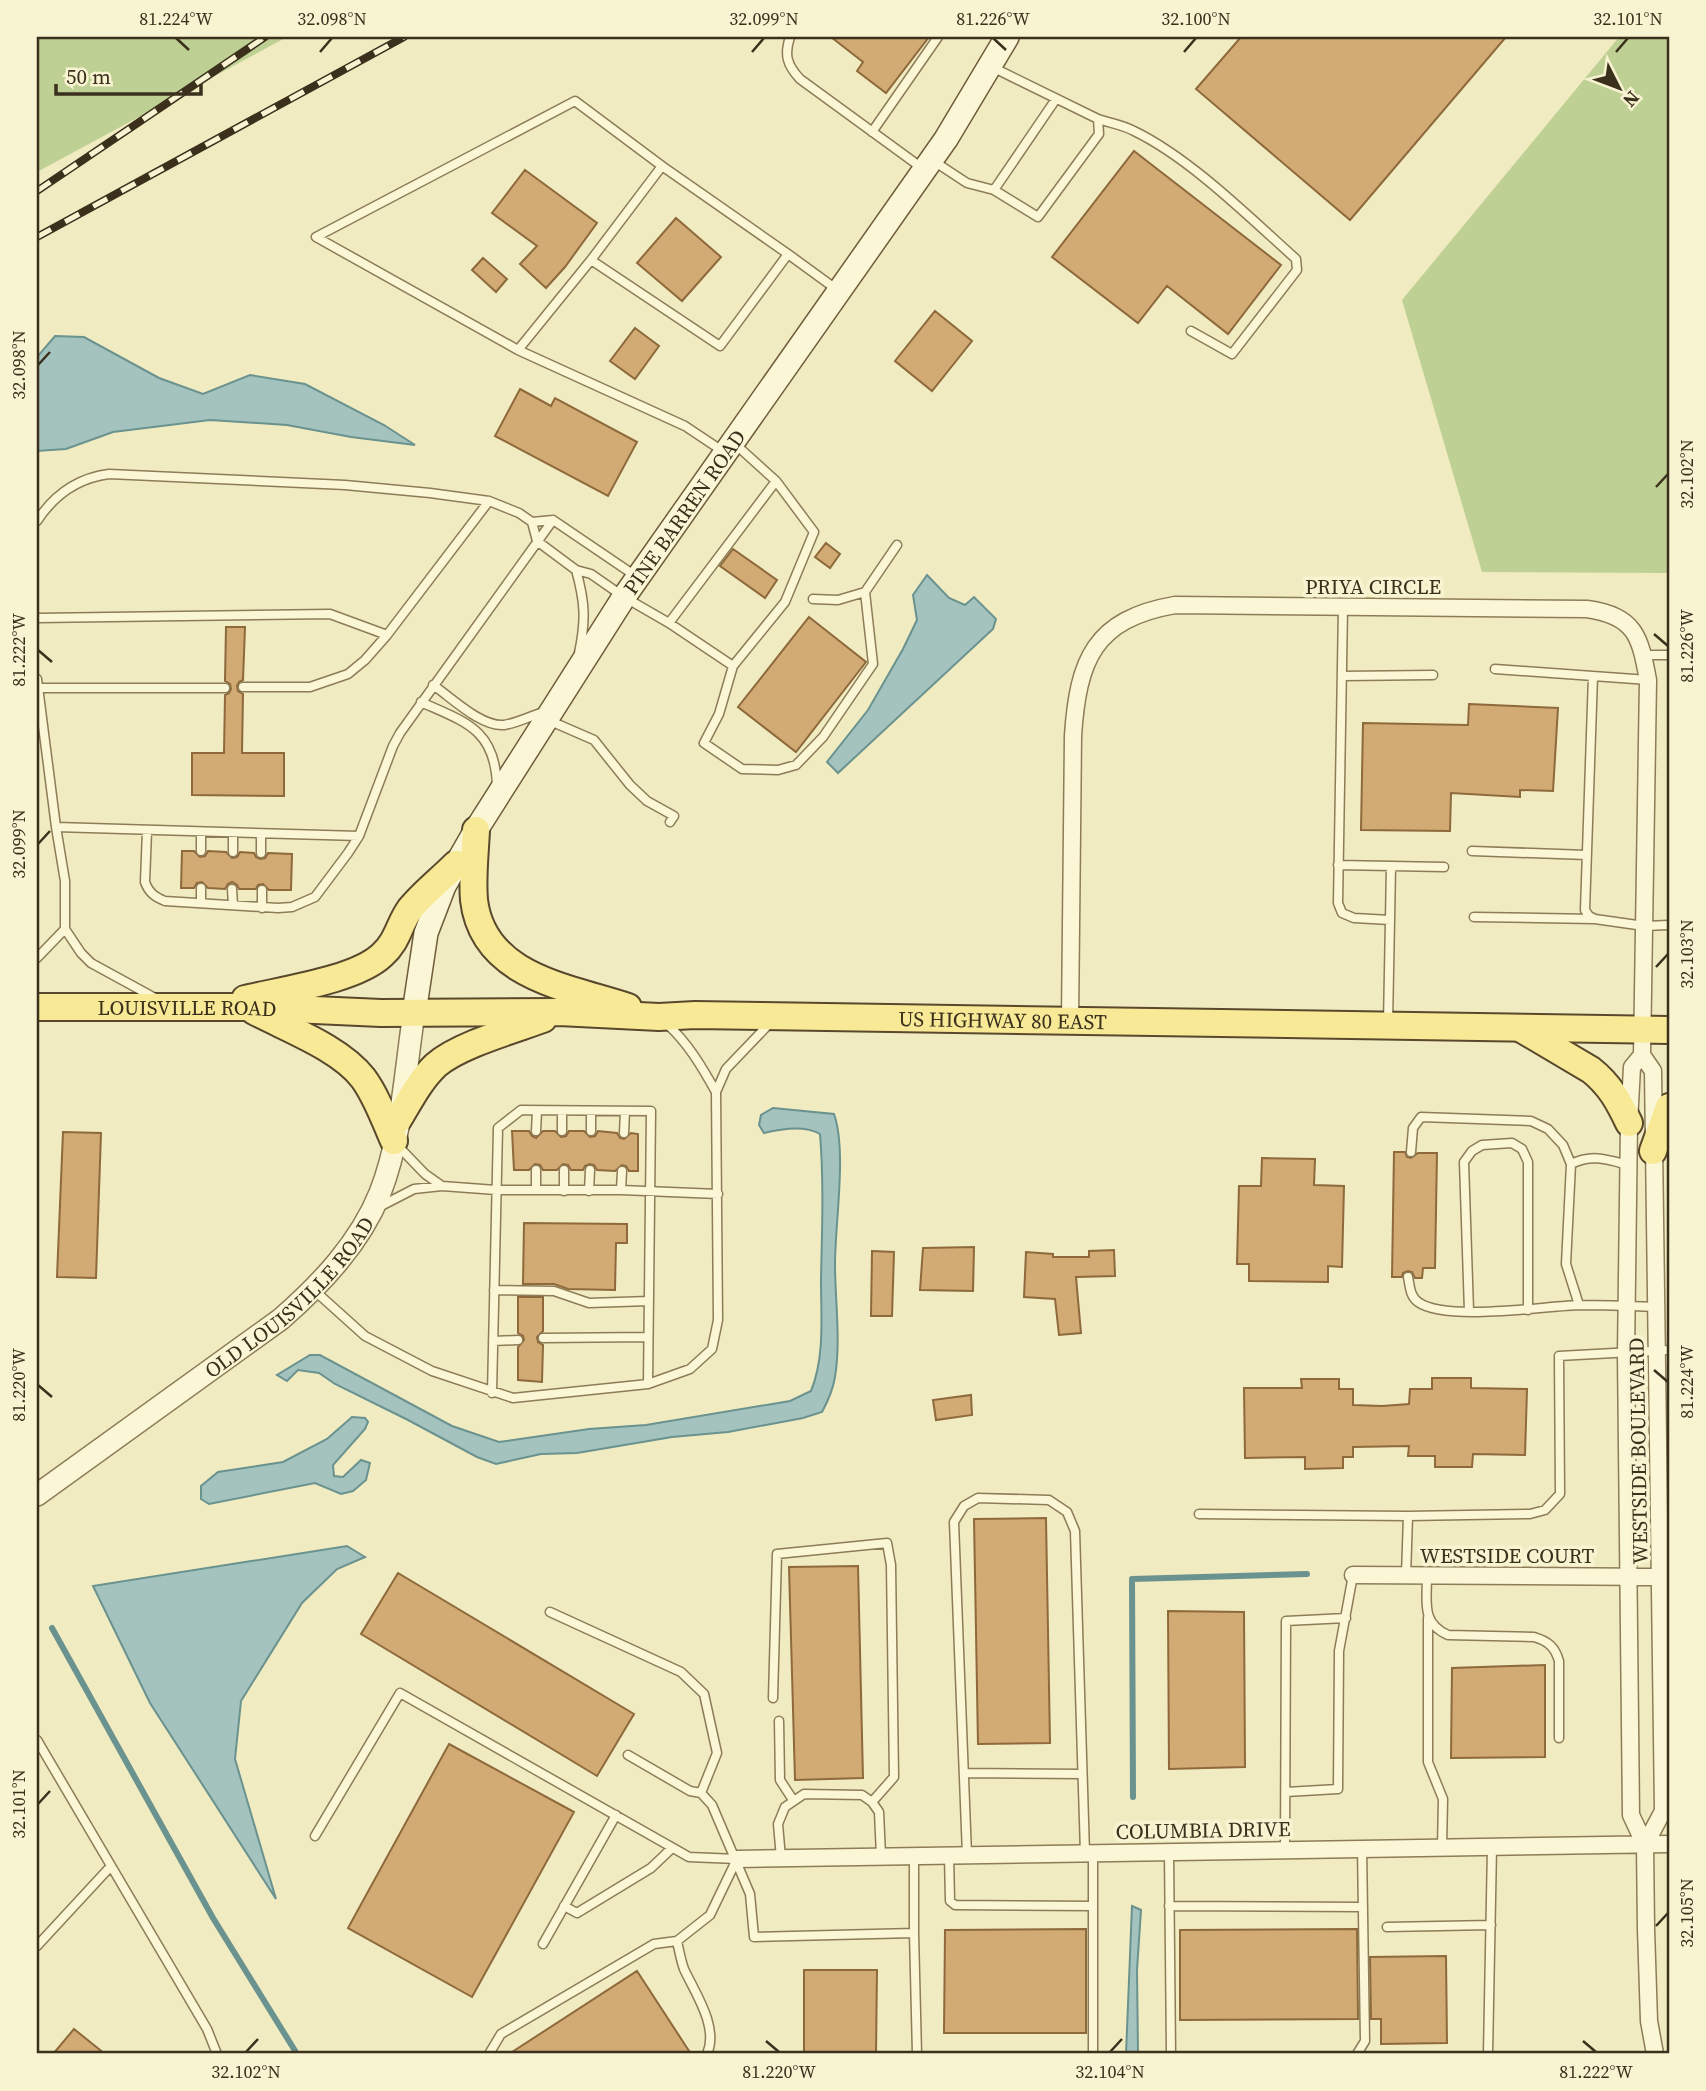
<svg xmlns="http://www.w3.org/2000/svg" width="1706" height="2091" viewBox="0 0 1706 2091" font-family="'Source Serif 4',serif">
<rect width="100%" height="100%" fill="#f1ebc1"/>
<!-- green -->
<path fill="#bfd094" d="M37,37H287L37,172Z
M1619,37H1669V573L1482,572L1402,300Z"/>
<!-- water -->
<path fill="#a4c3bf" stroke="#6a928e" stroke-width="2" d="M55,336L84,337L159,378L203,394L250,375L305,384L384,425L415,445L351,437L287,425L210,420L113,432L66,449L37,451V357Z
M927,575L949,598L965,605L974,597L996,619L993,629L838,773L827,762L868,710L903,649L917,620L913,595Z
M773,1108L834,1114C847,1151 835,1223 835,1264C835,1300 841,1340 835,1377C833,1389 828,1401 822,1412L803,1418L728,1432L672,1437L577,1453L541,1454L496,1464L477,1457L408,1420L335,1384L319,1373L298,1370L287,1381L277,1375L310,1355H320L452,1426L499,1442L589,1429L646,1425L790,1401L811,1391C825,1357 821,1316 821,1280C822,1232 824,1182 820,1134C805,1125 780,1129 764,1133L759,1125L761,1115Z
M352,1417L365,1418L368,1422L365,1429L333,1465L334,1476L343,1477L361,1460L370,1463L366,1480L353,1491L341,1494L315,1483L209,1504L201,1499V1486L218,1472L283,1462L327,1439Z
M347,1546L365,1557L337,1569L302,1603L241,1701L235,1759L276,1899L150,1703L93,1586Z
M1132,1906L1141,1910L1137,1970L1138,2054H1126Z"/>
<g fill="none" stroke-linecap="round" stroke-linejoin="round">
<!-- stream -->
<path stroke="#6a928e" stroke-width="6" d="M52,1628L213,1918L297,2054
M1133,1797L1132,1579L1307,1574"/>
</g>
<!-- building -->
<path fill="#d2aa74" stroke="#8d693b" stroke-width="2" d="M831,37H929L886,93L857,71L863,62Z
M1241,37H1506L1350,220L1196,89Z
M1134,151L1281,265L1228,334L1167,286L1138,323L1052,257Z
M525,170L597,223L565,267L546,288L520,264L537,246L492,213Z
M676,218L721,257L682,301L637,263Z
M483,258L507,279L496,292L472,270Z
M935,311L972,341L932,391L895,361Z
M635,328L659,346L635,379L610,361Z
M520,389L551,406L555,398L637,442L608,496L495,436Z
M826,543L840,554L830,568L815,557Z
M733,549L777,580L765,598L720,566Z
M809,617L866,662L796,752L738,707Z
M226,627H245L243,680L239,682L237,686L238,691L243,694L242,753H284V796L192,795V753H224L225,695L229,693L231,689L230,684L225,681Z
M1469,704L1558,708L1553,791L1520,790V797L1451,793L1450,831L1361,830L1363,723L1468,725Z
M182,851H194L200,857L205,856L208,851L226,852L232,858L237,857L240,852L254,853L256,857L260,859L265,858L268,853L292,854L291,890H269L263,884L258,885L256,889H239L237,885L232,882L228,884L225,889L208,888L202,882L197,883L194,888H181Z
M512,1131H529L532,1136L536,1138L543,1131H555L561,1137L566,1136L569,1131H584L590,1137L595,1136L598,1131L617,1133L620,1138L624,1139L631,1133L638,1134V1171H629L626,1166L622,1165L615,1171L597,1170L594,1165L590,1164L585,1166L583,1170H571L568,1165L563,1164L557,1170H543L540,1165L535,1164L529,1170H514Z
M63,1132L101,1133L96,1278L57,1277Z
M1394,1152H1405L1407,1157L1411,1158L1418,1153H1437L1435,1268H1423L1422,1278H1415L1412,1272L1408,1271L1403,1273L1402,1277H1392Z
M1262,1158L1315,1159L1314,1185L1344,1186L1342,1267L1328,1266V1282L1249,1281V1264H1237L1239,1186H1261Z
M524,1223L627,1224V1243H616L615,1290L568,1289L554,1284H523Z
M974,1247L973,1291L920,1290L923,1248Z
M1114,1250L1115,1276L1076,1277L1081,1333L1059,1335L1055,1299L1024,1297L1026,1252L1053,1254V1257H1089V1251Z
M872,1251L894,1252L892,1316H871Z
M518,1297H543V1331L537,1337L538,1342L543,1345L542,1382L518,1380V1347L524,1340L523,1336L518,1333Z
M1432,1378H1471V1388L1527,1389L1525,1455L1473,1454L1472,1467H1435V1456H1408L1409,1446L1353,1447V1457H1343V1468L1305,1469V1457L1245,1458L1244,1388H1302L1301,1379H1339V1389H1353V1405L1382,1406L1409,1404L1410,1389H1432Z
M971,1395L972,1415L936,1420L933,1400Z
M1046,1518L1050,1743L978,1744L974,1519Z
M858,1566L863,1778L795,1780L789,1567Z
M398,1573L634,1714L597,1776L361,1634Z
M1168,1611L1244,1612L1245,1767L1169,1769Z
M1545,1665V1757L1451,1758L1452,1668Z
M449,1744L574,1812L472,1997L348,1928Z
M1086,1929V2033H944L945,1930Z
M1357,1929L1358,2019L1180,2020V1930Z
M1446,1956L1447,2043L1381,2044V2019H1371L1370,1957Z
M804,1970H877L876,2054H804Z
M637,1971L691,2054H509Z
M74,2029L105,2054H53Z"/>
<g fill="none" stroke-linecap="round" stroke-linejoin="round">
<defs>
<path id="service" d="M790,37C784,55 787,65 800,79L922,168
M1098,119C1110,123 1123,125 1134,131C1190,158 1249,217 1296,259L1297,270L1232,354L1191,331
M872,132L938,37
M932,160L967,183L994,190L1038,217L1099,134L1098,119L992,67
M662,166L575,101L316,237L518,350L685,426L724,452
M994,190L1056,99
M788,254L662,166L591,260L720,346L788,254L836,289
M518,350L591,260
M37,521C54,495 78,478 109,474L345,485L430,493L489,501L519,513L532,522L553,520L637,577
M532,522L537,541L576,570L591,574L624,597L669,623L776,481L734,443
M576,570C585,602 586,620 579,653
M813,599L838,600L865,592
M1343,607L1338,903L1342,913L1354,918L1390,920L1388,1023
M37,618L330,614L387,635
M669,623L733,666L785,602L814,532L776,481
M1643,655H1669
M733,666L719,714L704,743L742,769L778,770L796,765L823,737L873,664L865,592L897,545
M1495,669L1648,680
M1342,676L1433,675
M1593,676L1585,910L1589,916L1595,919L1644,926L1669,925
M37,679L56,827L65,881V929L81,953L91,963L155,998
M433,685C452,698 481,727 504,725C518,723 533,715 546,711
M243,687H310L348,674L365,660L387,635L489,501
M38,688H225
M421,702C465,722 495,729 497,785
M548,720L594,740L630,785L647,801L674,816L670,822
M56,827L359,836
M147,831L145,882C149,893 155,897 165,901L278,908L292,907L315,897L348,853L359,836L393,746L400,733L553,520
M201,851V832
M1472,851L1587,855
M233,852V833
M261,853V834
M1338,865L1444,867
M201,888V903
M232,889L233,905
M262,890V908
M1474,917L1594,919
M1390,920L1391,866
M37,958L65,929
M667,1024C688,1043 702,1067 716,1092
M536,1131L537,1111
M562,1131V1111
M591,1131V1112
M624,1133L625,1111
M398,1146L425,1174L442,1186
M1411,1152L1413,1128L1421,1117L1531,1121L1548,1129L1563,1145L1571,1164
M564,1170V1191
M536,1190V1170
M621,1190L622,1171
M589,1191L590,1170
M379,1207L414,1189L442,1186L496,1190H621L718,1194
M1408,1277C1410,1287 1410,1296 1418,1302C1446,1322 1544,1306 1580,1305C1605,1305 1631,1306 1656,1307
M494,1290L554,1291L589,1303L649,1301
M315,1291L365,1336L432,1371L513,1398L648,1384L651,1111L521,1110L498,1128L492,1393
M1579,1305L1566,1264L1571,1164C1592,1154 1606,1159 1628,1165
M1469,1311L1464,1162L1472,1151L1482,1145L1512,1143L1522,1149L1528,1162V1310
M543,1338L648,1337
M493,1341L518,1340
M648,1384L690,1369L712,1349L718,1320L716,1092L726,1069L770,1023
M1199,1514L1408,1516
M1406,1576L1408,1516L1530,1514L1545,1510L1560,1494L1559,1356L1669,1350
M1427,1576C1427,1602 1421,1623 1448,1635L1534,1637C1548,1641 1555,1647 1559,1661V1738
M550,1612L681,1672L704,1694L717,1753L701,1793
M1428,1618V1762L1443,1799L1442,1847
M773,1698L777,1554L887,1543L891,1565L894,1777L872,1802
M779,1721L780,1780L793,1800
M37,1740L207,2029L217,2054
M628,1755L690,1791L701,1793L712,1805L750,1894L754,1937L914,1933V1856
M964,1773L1082,1774
M1286,1792L1338,1789L1339,1651L1353,1575
M315,1836L400,1693L689,1857L737,1859
M1285,1850L1286,1621L1346,1618
M1169,1852L1171,2054
M1093,1853V2054
M949,1855L950,1901L955,1905L1093,1906
M967,1855L954,1522L964,1506L978,1498L1049,1500L1067,1512L1075,1531L1085,1853
M781,1858L778,1824L785,1807L804,1794L862,1795L872,1802L879,1812L881,1856
M564,1906L577,1913L651,1868L672,1848
M1169,1906L1363,1907
M1387,1927L1491,1925
M914,1933L917,2054
M677,1941C679,1950 681,1961 684,1969C695,1993 719,2027 707,2054
M543,1944L616,1815
M37,1946L111,1866
M489,2054L501,2034L654,1944L677,1941L710,1915L737,1859
M1357,2054L1365,2041L1362,1848
M1488,2054L1492,1847"/>
<path id="minor" d="M1070,1021L1073,736C1078,660 1094,619 1175,605L1587,609C1636,616 1640,637 1648,680L1642,1055L1653,1071L1663,1811L1645,1845
M1642,1055L1632,1067L1629,1123L1626,1354L1631,1815L1645,1845L1646,1929L1649,2021L1655,2054
M1353,1575L1661,1577
M737,1859L1669,1844"/>
<g id="tertiary">
<path id="s1" d="M37,1495L281,1319C321,1284 360,1243 380,1193C402,1137 405,1072 414,1013"/>
</g>
<g id="secondary">
<path id="s2" d="M414,1013L426,933L444,886L476,830L624,597L946,139L1007,37"/>
</g>
<g id="primary">
<path d="M476,830C475,853 472,877 474,900C483,977 568,987 628,1007"/>
<path d="M245,999C282,990 356,980 382,955C398,941 399,924 410,909C423,893 441,879 456,864"/>
<path id="s3" d="M37,1007H246L381,1013L559,1012L659,1017L695,1015L762,1016L1669,1030"/>
<path d="M254,1011C288,1029 340,1048 363,1078C377,1097 385,1121 394,1141"/>
<path d="M1520,1028L1591,1070C1610,1085 1619,1102 1629,1123"/>
<path d="M398,1120C409,1102 420,1080 436,1065C459,1045 513,1030 543,1019"/>
<path d="M1653,1151L1669,1107"/>
</g>
</defs>
<!-- service casing -->
<use href="#service" stroke="#8c7c57" stroke-width="11"/>
<!-- minor casing -->
<use href="#minor" stroke="#8c7c57" stroke-width="19"/>
<!-- tertiary casing -->
<use href="#tertiary" stroke="#8c7c57" stroke-width="24"/>
<!-- secondary casing -->
<use href="#secondary" stroke="#6e5c3a" stroke-width="26"/>
<!-- primary casing -->
<use href="#primary" stroke="#59482c" stroke-width="30"/>
<!-- service -->
<use href="#service" stroke="#fbf6d5" stroke-width="8"/>
<!-- minor -->
<use href="#minor" stroke="#fbf6d5" stroke-width="16"/>
<!-- tertiary -->
<use href="#tertiary" stroke="#fbf6d5" stroke-width="21"/>
<!-- secondary -->
<use href="#secondary" stroke="#fbf6d5" stroke-width="23"/>
<!-- primary -->
<use href="#primary" stroke="#f7e996" stroke-width="26"/>
<defs>
<path id="rail" d="M37,191L265,37
M37,237L404,37"/>
</defs>
<!-- rail casing -->
<use href="#rail" stroke="#3a301c" stroke-width="8"/>
<!-- rail -->
<use href="#rail" stroke="#f8f3d1" stroke-width="5" stroke-dasharray="16" stroke-linecap="butt"/>
</g>
<!-- ticks -->
<path fill="none" stroke="#3a301c" stroke-width="2.5" d="M176,38L189,50M993,38L1006,50M320,52L332,38M752,52L764,38M1184,52L1196,38M1616,52L1628,38M38,365L50,352M1656,487L1668,474M1654,634L1668,646M38,650L52,662M38,844L50,831M1656,967L1668,954M1654,1370L1668,1382M38,1385L52,1397M38,1804L50,1791M1656,1926L1668,1913M766,2041L779,2052M1583,2041L1596,2052M246,2052L258,2039M1110,2052L1122,2039"/>
<g text-anchor="middle" dominant-baseline="central" stroke-width="7" stroke-linejoin="round" paint-order="stroke">
<!-- street labels -->
<g font-size="21" fill="#3a301c" stroke="#f8f3d1">
<text stroke="none"><textPath href="#s2" startOffset="576">PINE BARREN ROAD</textPath></text>
<text x="1373" y="586">PRIYA CIRCLE</text>
<text stroke="none"><textPath href="#s3" startOffset="150">LOUISVILLE ROAD</textPath></text>
<text stroke="none"><textPath href="#s3" startOffset="966">US HIGHWAY 80 EAST</textPath></text>
<text stroke="none"><textPath href="#s1" startOffset="322">OLD LOUISVILLE ROAD</textPath></text>
<text transform="translate(1638 1451) rotate(-91)">WESTSIDE BOULEVARD</text>
<text x="1507" y="1555">WESTSIDE COURT</text>
<text transform="translate(1203 1830) rotate(-1)">COLUMBIA DRIVE</text>
</g>
</g>
<!-- border -->
<rect width="1706" height="2091" fill="none" stroke="#f8f3d1" stroke-width="77"/>
<!-- north arrow -->
<g transform="translate(1619 88) rotate(132)" stroke="#f8f3d1" stroke-width="5" paint-order="stroke">
<path d="M0-5L12 26L0 18L-12 26Z" fill="#3a301c"/>
<text y="-10" font-size="19" font-weight="bold" text-anchor="middle" fill="#3a301c">N</text>
</g>
<!-- scale -->
<path d="M56 84v10h145v-10" fill="none" stroke="#3a301c" stroke-width="3.5"/>
<text x="66" y="84" font-size="21" fill="#3a301c" stroke="#f8f3d1" stroke-width="5" paint-order="stroke">50 m</text>
<rect x="38" y="38" width="1630" height="2014" fill="none" stroke="#3a301c" stroke-width="2.5"/>
<g font-size="18" text-anchor="middle" fill="#3a301c">
<text x="176" y="25">81.224°W</text>
<text x="332" y="25">32.098°N</text>
<text x="764" y="25">32.099°N</text>
<text x="993" y="25">81.226°W</text>
<text x="1196" y="25">32.100°N</text>
<text x="1628" y="25">32.101°N</text>
<text transform="translate(19 365) rotate(-90)" y="6">32.098°N</text>
<text transform="translate(1687 474) rotate(-90)" y="6">32.102°N</text>
<text transform="translate(1687 646) rotate(-90)" y="6">81.226°W</text>
<text transform="translate(19 650) rotate(-90)" y="6">81.222°W</text>
<text transform="translate(19 844) rotate(-90)" y="6">32.099°N</text>
<text transform="translate(1687 954) rotate(-90)" y="6">32.103°N</text>
<text transform="translate(1687 1382) rotate(-90)" y="6">81.224°W</text>
<text transform="translate(19 1385) rotate(-90)" y="6">81.220°W</text>
<text transform="translate(19 1804) rotate(-90)" y="6">32.101°N</text>
<text transform="translate(1687 1913) rotate(-90)" y="6">32.105°N</text>
<text x="246" y="2078">32.102°N</text>
<text x="779" y="2078">81.220°W</text>
<text x="1110" y="2078">32.104°N</text>
<text x="1596" y="2078">81.222°W</text>
</g>
</svg>
